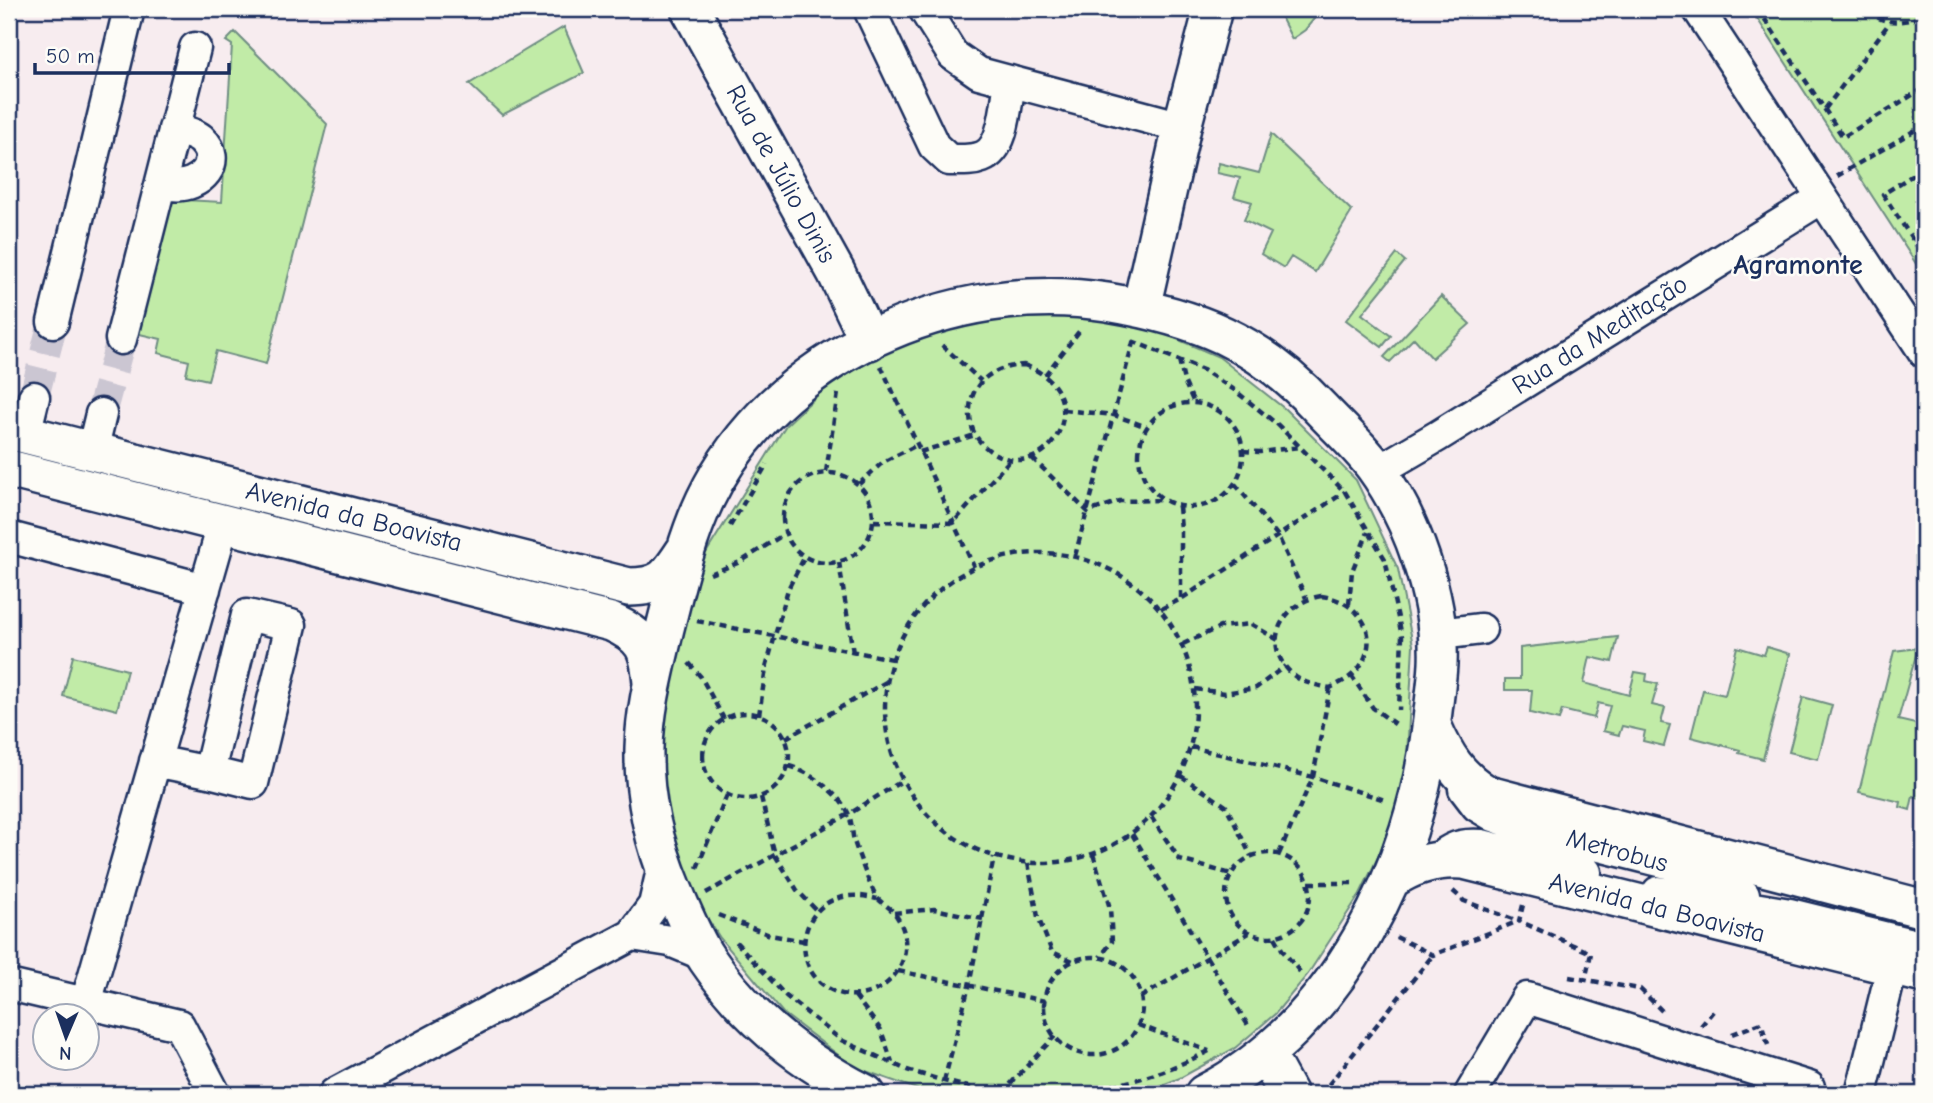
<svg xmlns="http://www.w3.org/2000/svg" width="1933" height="1103" viewBox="0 0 1933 1103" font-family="'Comic Neue',sans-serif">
<rect width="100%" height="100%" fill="#f7ecef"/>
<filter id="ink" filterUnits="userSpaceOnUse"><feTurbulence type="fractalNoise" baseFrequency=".0143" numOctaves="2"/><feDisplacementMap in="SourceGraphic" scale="14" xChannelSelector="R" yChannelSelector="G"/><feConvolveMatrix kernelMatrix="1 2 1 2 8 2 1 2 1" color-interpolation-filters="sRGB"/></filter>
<g filter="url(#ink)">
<!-- green -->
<path fill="#c1eba7" stroke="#6e8d82" stroke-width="2" d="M1277,9H1322L1305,30L1292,39Z
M1751,9H1924V276Z
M564,27L584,73L502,115L469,84Z
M235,32L327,124L266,364L216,351L208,380L186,375L189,361L158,353L161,339L131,332L165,199L222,202L232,45L226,41Z
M1271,134L1352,211L1315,272L1291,257L1284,268L1261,254L1271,233L1244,220L1252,202L1234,197L1240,178L1217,173L1219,163L1259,173Z
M1397,254L1405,261L1362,314L1391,336L1382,347L1346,320Z
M1441,296L1470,324L1432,358L1414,338L1390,362L1384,357Z
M1059,313L1151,328L1219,357L1285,409L1356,480L1398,569L1413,645L1407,756L1398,803L1379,855L1360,894L1308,974L1275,1014L1235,1048L1180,1078L1139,1094H931L854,1067L783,1013L720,938L695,899L656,828L659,726L701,561L786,425L820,393L857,368L901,345L961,323Z
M1618,637L1612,662L1590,657L1584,683L1629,695L1635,672L1647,674L1646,681L1658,684L1652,705L1665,708L1661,723L1670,725L1664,746L1643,741L1645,731L1622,726L1619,735L1603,731L1610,706L1598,703L1594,718L1562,710L1559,720L1530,713L1532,690H1505V679H1520V648Z
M1737,647L1764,655L1767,647L1790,654L1763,759L1739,753L1740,750L1691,737L1703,690L1725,695Z
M1918,648L1898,720L1924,726V799L1913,796L1910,810L1900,807L1901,802L1859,792L1894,651Z
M73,656L127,670L117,710L63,696Z
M1803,697L1832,705L1818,759L1789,752Z"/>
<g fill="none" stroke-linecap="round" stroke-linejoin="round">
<!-- minor-tunnel -->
<path stroke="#cbc6d2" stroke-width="30" stroke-dasharray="30 15" stroke-linecap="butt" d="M34,397L53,322
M101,414L121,339"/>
<defs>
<path id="minor" d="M869,9L934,146L949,160C960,160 972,161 982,157C1005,149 1006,103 1010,81
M924,9L953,55L979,73L1182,127
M1698,9L1924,352
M172,185C200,189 225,161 201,139C194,133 183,131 174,129
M53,322L129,9
M121,339L195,48
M25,434L34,397
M92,451L101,414
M1378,471L1438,436L1822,198
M9,537L205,589
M247,615L291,625L253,783L209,772Z
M1456,632L1481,629
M155,761L209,772
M1464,789L1477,806L1494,816L1528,828L1675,865L1744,895
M1443,855C1455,845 1467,844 1482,845L1586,872
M1658,892L1790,914L1924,947
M632,935L670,941L704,955
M9,985L179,1025L215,1094
M86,1003L223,525
M334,1094L632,935L654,905L663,866
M1470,1094L1527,998L1809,1087
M1861,1094L1892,968"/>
<path id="major" d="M690,9L836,272L869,341
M1141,308L1182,127L1213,9
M9,430L629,587C661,587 667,578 684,552
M9,469L611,622C644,637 649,648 652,683
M1432,725C1445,756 1459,778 1488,795L1924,909
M1392,879C1414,864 1437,858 1464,860L1924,974
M1266,1054L1288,1094
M866,1094C802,1062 747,1018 707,959C693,938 683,912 673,889C654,844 643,796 644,748C645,707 656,668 665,628C676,585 686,540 705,500C773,356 954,277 1107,302C1197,317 1258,341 1321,409C1339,428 1358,445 1374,466C1412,518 1441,599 1438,664C1437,683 1434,701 1432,720C1416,866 1339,1025 1204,1094"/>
</defs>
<!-- minor casing -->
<use href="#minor" stroke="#1b2f5e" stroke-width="35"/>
<!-- major casing -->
<use href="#major" stroke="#1b2f5e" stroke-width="42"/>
<!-- path -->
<path stroke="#1b2f5e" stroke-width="4.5" stroke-dasharray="7 5" stroke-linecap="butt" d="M1758,9L1843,137L1924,88
M1869,9C1881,27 1906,22 1924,16
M1760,13L1774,9
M1825,109L1890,22
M1924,168L1883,194L1924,257
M1837,176L1924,125
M1913,241L1924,233
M1132,341L1203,370L1233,389L1278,425L1345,492L1385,559L1402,636L1399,710
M942,345L981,381
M1179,360L1184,381L1194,403
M1024,365C1102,393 1049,488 992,452C982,446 973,435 971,423C964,386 991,366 1024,365Z
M881,366L974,567
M1045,375L1081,329
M1139 455a52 52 0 1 1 104 0a52 52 0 1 1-104 0Z
M1064,410L1114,415L1147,427
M1243,451L1260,452L1299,447
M920,452L975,435
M1032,458L1088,512L1120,501L1162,500
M826,472L838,393
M783 518a45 45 0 1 1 90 0a45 45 0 1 1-90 0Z
M859,484L883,462L917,445
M1235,484L1278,536L1306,598
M1179,507L1181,529V599
M874,521L953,523L1009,461
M730,526L767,464
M885 708a155 155 0 1 1 310 0a155 155 0 1 1-310 0Z
M1075,556L1134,339
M839,562L853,653
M710,574L740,562L786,533
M1321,596C1358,600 1384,635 1358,669C1351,678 1340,683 1330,688C1316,685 1300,683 1290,672C1260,642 1284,602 1321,596Z
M1349,604L1352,571L1368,532
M1161,609L1181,599L1345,492
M697,621L892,659
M1183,644L1220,627L1251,624L1278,640
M689,663L701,677L724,719
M1351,675L1373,708L1399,727
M1195,689L1224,693L1256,688L1285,666
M703 756a43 43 0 1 1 86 0a43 43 0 1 1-86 0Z
M759,715L766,668L788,589L805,556
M786,738L886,682
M1191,747L1313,777L1385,800
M789,766C809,771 841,795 849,815C852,823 852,833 854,841C860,859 867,879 876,896C879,901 883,903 888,907C897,914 904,927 905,939C909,975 873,1004 839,993C781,975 797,877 877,899
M1181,776L1226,806L1251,856
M761,797L775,855L797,890L817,911
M1151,817L1180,860L1231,874
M1132,834L1249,1027
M1226 895a42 42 0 1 1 84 0a42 42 0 1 1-84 0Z
M1093,854L1110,908L1112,942L1100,957
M1279,854L1313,777L1330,688
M1028,863L1038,917L1052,952L1073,961
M697,868L727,795
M1309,883H1354
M1453,891L1464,901L1518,921
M706,893L849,814L902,781
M1523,905L1519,921L1591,953L1585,981
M894,913L934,909L983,919
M718,915L770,935L804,941
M1275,937L1283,951L1300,972
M1396,937L1433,955L1519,921
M736,942L786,996L841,1040L907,1070L944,1081L975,1089L1026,1094
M1044 1006a49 49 0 1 1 98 0a49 49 0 1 1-98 0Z
M898,971L1045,1001
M1569,977L1640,989L1662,1011
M855,996L881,1030L892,1062
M1141,997L1249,933
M1138,1025L1209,1051
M1701,1026L1714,1010
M1732,1034L1761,1023L1768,1045
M944,1081L969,986L994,857
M1002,1093L1055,1036
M1053,1094C1112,1089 1158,1077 1211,1050
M1321,1094L1433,955"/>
<!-- minor -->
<use href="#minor" stroke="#fdfcf7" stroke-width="30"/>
<!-- major -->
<use href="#major" stroke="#fdfcf7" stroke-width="37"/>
</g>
</g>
<g text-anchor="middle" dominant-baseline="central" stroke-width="5" stroke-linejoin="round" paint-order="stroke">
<!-- street labels -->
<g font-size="26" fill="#1b2f5e" stroke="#fdfcf7">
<text transform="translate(781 174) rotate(61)">Rua de Júlio Dinis</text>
<text transform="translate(1600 335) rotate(-32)">Rua da Meditação</text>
<text transform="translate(354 517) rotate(14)">Avenida da Boavista</text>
<text transform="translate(1617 851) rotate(15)">Metrobus</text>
<text transform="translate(1657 908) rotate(14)">Avenida da Boavista</text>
</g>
<!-- neighbourhood labels -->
<g font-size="28" font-weight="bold" fill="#1b2f5e" stroke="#fdfcf7">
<text x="1798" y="265">Agramonte</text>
</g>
</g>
<!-- margin -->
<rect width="1933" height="1103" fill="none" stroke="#fdfcf7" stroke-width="35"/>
<rect x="18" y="18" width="1898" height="1068" fill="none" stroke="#1b2f5e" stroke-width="2.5" filter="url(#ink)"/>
<!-- north arrow -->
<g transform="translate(66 1037) rotate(182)"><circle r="33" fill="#fdfcf7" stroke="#a3aaba" stroke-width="2"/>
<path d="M0-5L12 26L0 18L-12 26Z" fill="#1b2f5e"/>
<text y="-10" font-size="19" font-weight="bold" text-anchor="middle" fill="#1b2f5e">N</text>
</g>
<!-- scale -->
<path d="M35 63v10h194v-10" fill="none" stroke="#1b2f5e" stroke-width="3.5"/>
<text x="46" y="63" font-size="21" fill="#1b2f5e" stroke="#fdfcf7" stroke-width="5" paint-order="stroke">50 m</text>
</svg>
